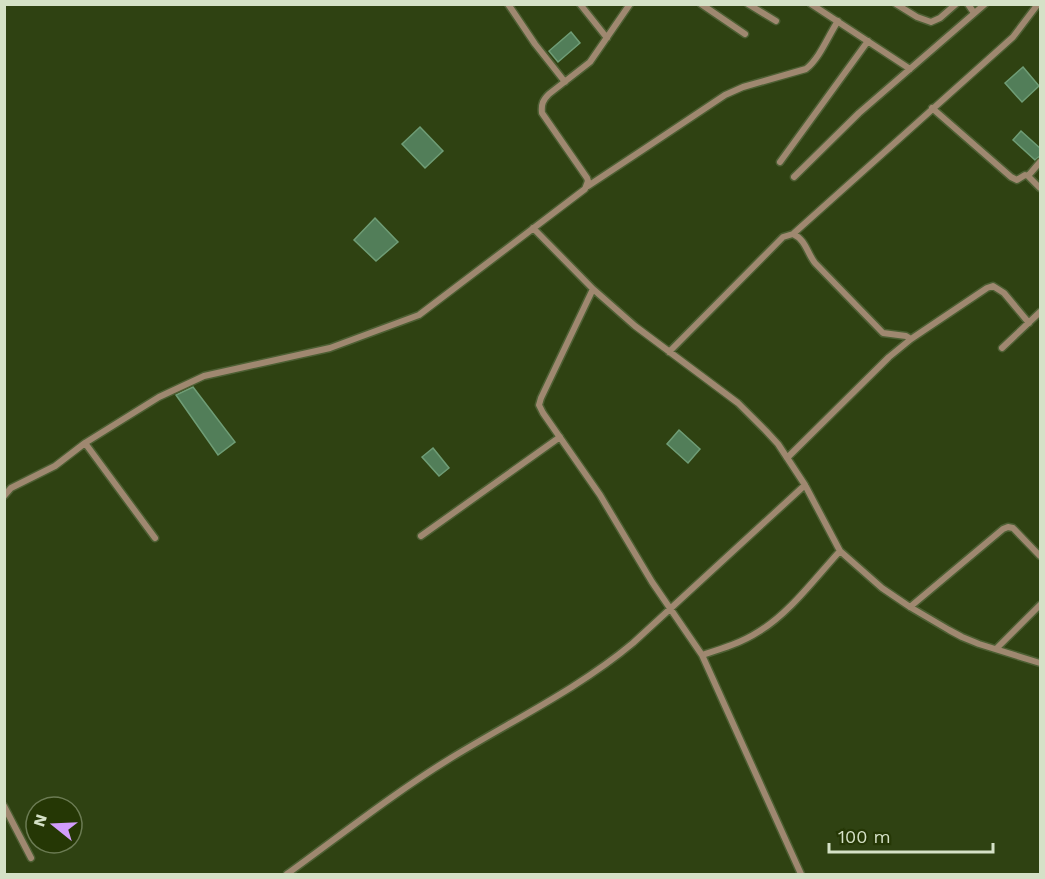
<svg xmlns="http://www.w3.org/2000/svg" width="1045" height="879" viewBox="0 0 1045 879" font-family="'Work Sans',sans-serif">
<rect width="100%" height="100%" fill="#2f4212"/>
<!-- building -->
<path fill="#527e59" stroke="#6f9d76" stroke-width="1.5" d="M571,32L580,43L558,62L549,51Z
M1023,67L1039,86L1022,102L1005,83Z
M420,127L443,151L425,168L402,144Z
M1021,131L1041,149V155L1035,160L1013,140Z
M375,218L398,242L376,261L354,240Z
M193,387L235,442L218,455L176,395Z
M679,430L700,449L688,463L667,444Z
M433,448L449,468L439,476L422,457Z"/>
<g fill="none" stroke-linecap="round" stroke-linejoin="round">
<defs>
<path id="minor" d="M508,4L535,44L565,82
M580,4L607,38
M701,4L745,34
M748,4L776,21
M811,4L910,69
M896,4L917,17L931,22L940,18L956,4
M968,4L974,13
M932,108L1011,177L1017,180L1025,175L1028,176L1040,188
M780,162L868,41
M1028,176L1040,162
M794,177L859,113L985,4
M588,186L644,149L725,95L743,87L806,69C820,58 828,36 838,21
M533,228L593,289L635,326L738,403L766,431L778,444L805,485L840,551L882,588L910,607L949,630L962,637L979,644L1040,663
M793,234L1013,37L1038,4
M593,289L541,398L539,405L543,413L600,495L652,582L702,655L801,874
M1002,348L1040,312
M669,352L783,237L793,234C806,240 807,253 815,263L883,333L906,336L911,339
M85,443L155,538
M787,458L889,357L911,339L987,288L993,286L1004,293L1029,323
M4,496L11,488L55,466L85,443L159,397L204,376L330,348L419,315L585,189L588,181L587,178L542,113C541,104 543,100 549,94L590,62L630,4
M421,536L560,437
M910,607L1003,529L1008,527L1013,528L1040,556
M996,649L1040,605
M702,655C721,649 741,643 758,632C789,614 816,577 840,551
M4,806L31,858
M287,874C341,835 394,793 451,758C513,720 578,689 633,643L805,485"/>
</defs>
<!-- minor casing -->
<use href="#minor" stroke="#4d5f33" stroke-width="9"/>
<!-- minor -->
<use href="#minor" stroke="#9f8870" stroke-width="6"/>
</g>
<!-- border -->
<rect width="1045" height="879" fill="none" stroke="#d5e1c7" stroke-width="12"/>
<!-- north arrow -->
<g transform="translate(54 825) rotate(288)"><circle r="28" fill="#253705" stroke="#6b7b53" stroke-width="1.5"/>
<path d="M0-4.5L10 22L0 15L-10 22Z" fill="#d29dfd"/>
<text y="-9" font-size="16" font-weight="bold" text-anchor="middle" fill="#d5e1c7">N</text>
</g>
<!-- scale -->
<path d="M829 843v9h164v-9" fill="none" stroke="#d5e1c7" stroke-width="3"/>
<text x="838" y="843" font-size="18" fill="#d5e1c7" stroke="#253705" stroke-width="4.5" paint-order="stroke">100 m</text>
</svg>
